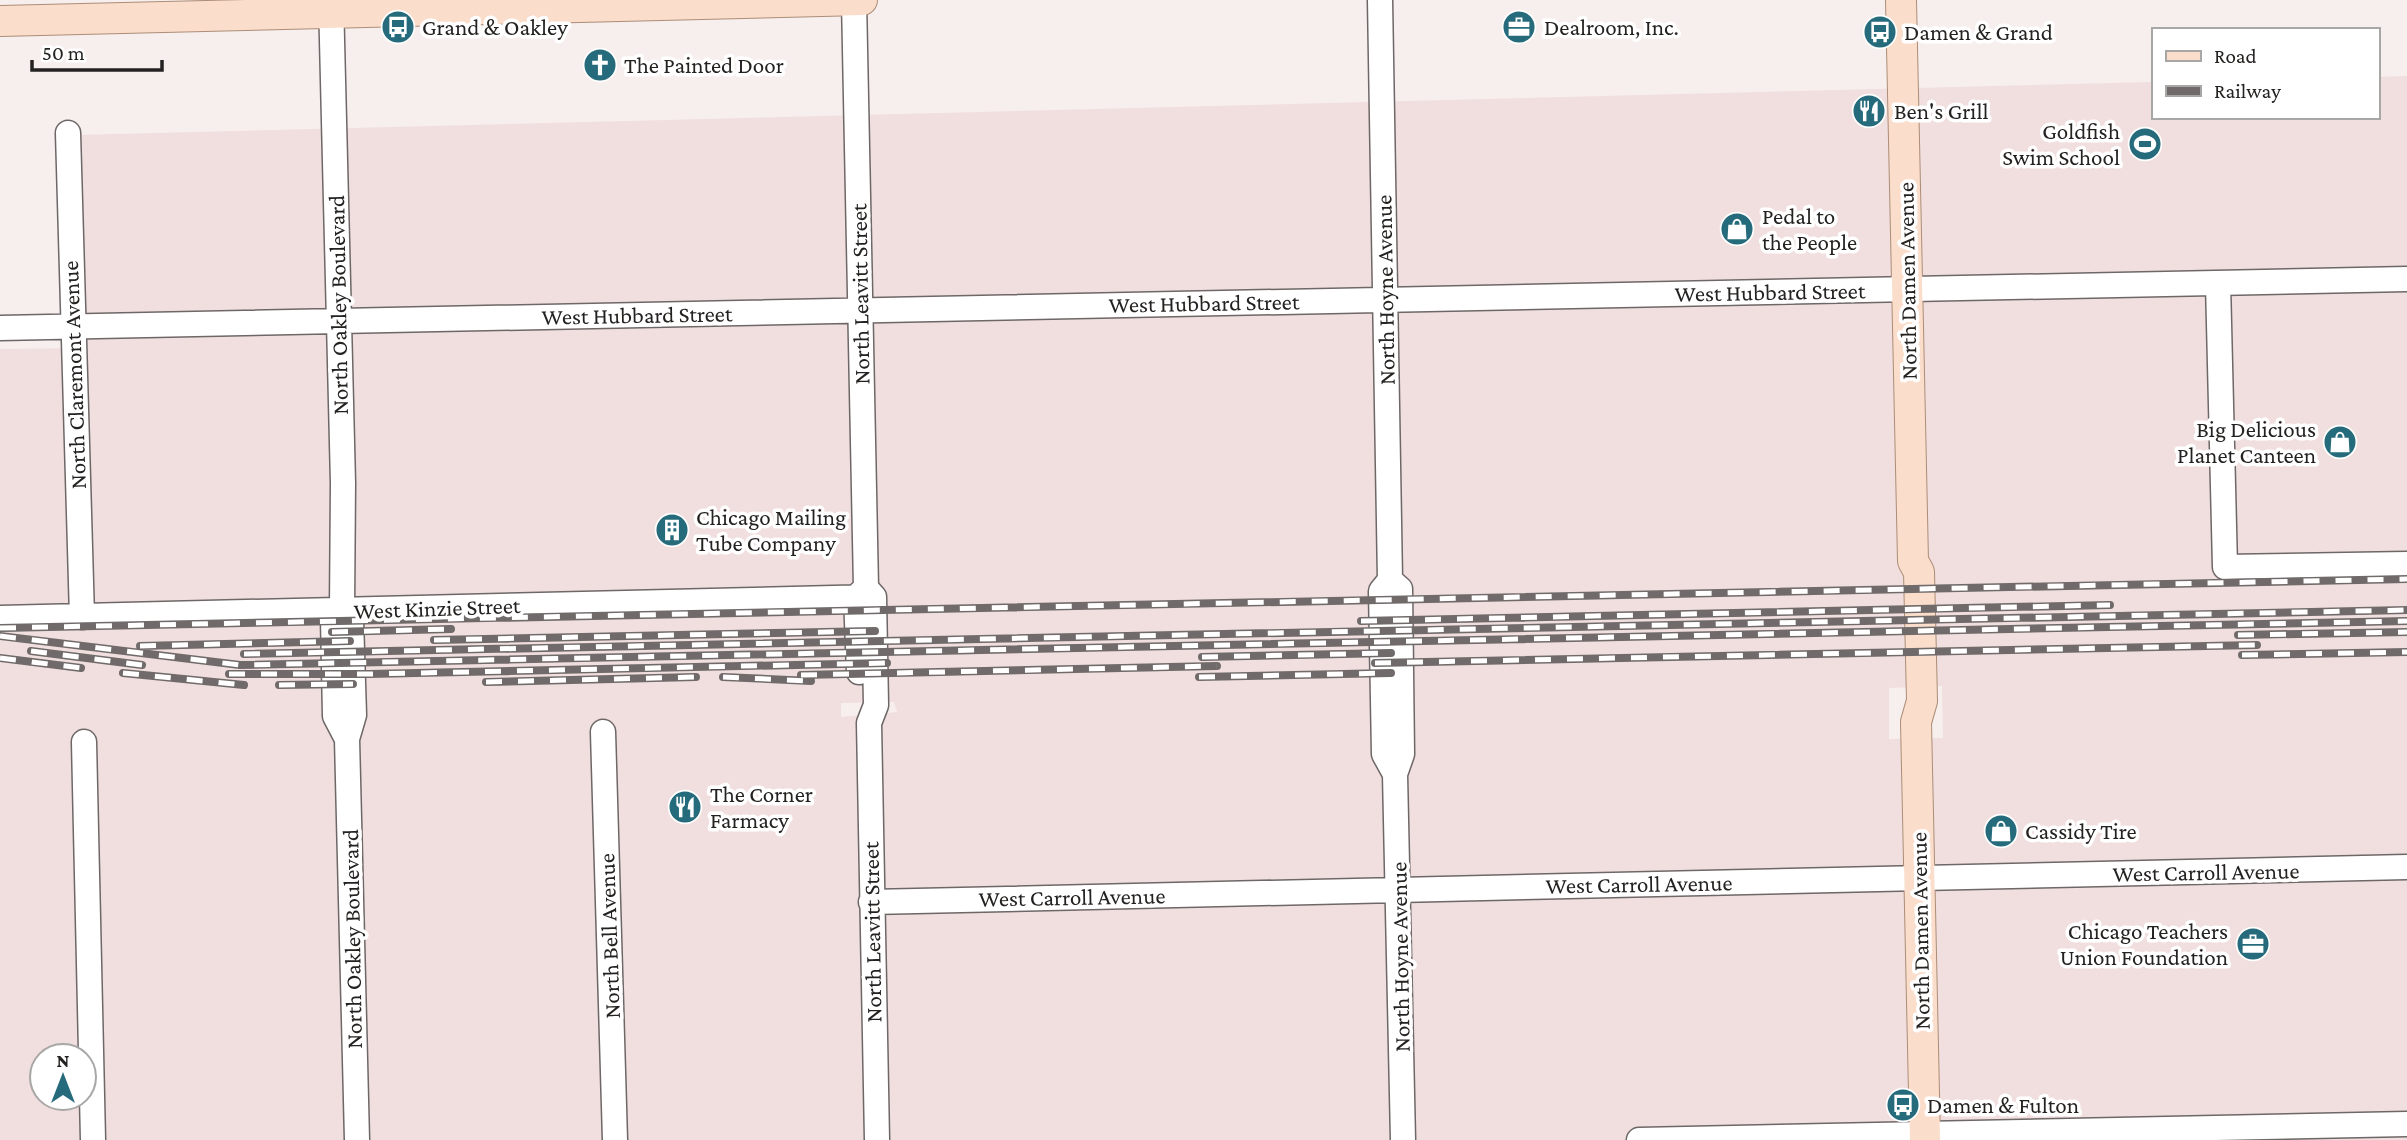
<svg xmlns="http://www.w3.org/2000/svg" width="2407" height="1140" viewBox="0 0 2407 1140" font-family="'Crimson Pro',serif">
<rect width="100%" height="100%" fill="#f7efee"/>
<!-- built -->
<path fill="#f0dfde" fill-rule="evenodd" d="M2407,76V1140H0V349L84,348L76,135L2153,82V117H2377V77ZM1942,686L1943,738L1889,739V688ZM894,702L897,712L841,717V703ZM42,1056H84V1098H42Z"/>
<g fill="none" stroke-linecap="round" stroke-linejoin="round">
<defs>
<path id="minor" d="M331,0L343,483L342,610L351,619L354,715L347,739L357,1140
M854,0L866,588L874,597L876,705L869,723L877,1140
M1380,0L1390,580L1381,591L1384,754L1395,774
M68,133L82,617
M2218,283L2225,567L2407,564
M0,328L2407,279
M1390,580L1400,589L1402,754L1395,774L1403,1140
M342,610L333,619L335,716L347,739
M0,618L874,597
M859,672L856,597L866,588
M603,732L615,1140
M84,742L93,1140
M871,902L2407,867
M1639,1140L2407,1124"/>
<path id="major" d="M1901,0L1913,561L1919,572L1922,701L1916,722L1925,1140
M0,21L862,0"/>
</defs>
<!-- minor casing -->
<use href="#minor" stroke="#6e6767" stroke-width="27"/>
<!-- major casing -->
<use href="#major" stroke="#ac8d77" stroke-width="32"/>
<!-- minor -->
<use href="#minor" stroke="#fff" stroke-width="24"/>
<!-- major -->
<use href="#major" stroke="#faddca" stroke-width="30"/>
<defs>
<path id="rail" d="M1361,621L2110,605
M0,628L2407,579
M332,632L451,629
M2238,635L2407,632
M0,636L240,665L2407,621
M434,640L875,631
M140,646L350,641
M31,651L142,665
M244,654L2407,610
M2242,655L2407,652
M1202,657L1391,653
M0,658L81,668
M1375,663L2257,645
M123,673L244,685
M229,674H369L887,663
M801,675L1217,666
M723,677L811,681
M1199,677L1391,673
M486,682L696,677
M279,685L353,684"/>
</defs>
<!-- rail casing -->
<use href="#rail" stroke="#706b6a" stroke-width="8"/>
<!-- rail -->
<use href="#rail" stroke="#fff" stroke-width="5" stroke-dasharray="16" stroke-linecap="butt"/>
</g>
<!-- icons -->
<defs>
<symbol id="bus-disc" viewBox="-11 -11 22 22"><circle r="9.5" fill="#266b7b" stroke="#fff"/><path d="M-5-6H5V4H4V6H2V4H-2V6H-4V4H-5ZM-3.5-4V0h7V-4ZM-3.5 1.2v1.5H-2V1.2ZM2 1.2v1.5H3.5V1.2Z" fill="#fff"/></symbol>
<symbol id="office-disc" viewBox="-11 -11 22 22"><circle r="9.5" fill="#266b7b" stroke="#fff"/><path d="M-6-3h4V-5.5h4V-3h4V5H-6ZM-1-4.5V-3h2v-1.5ZM-6 0V1H6V0Z" fill="#fff"/></symbol>
<symbol id="church-disc" viewBox="-11 -11 22 22"><circle r="9.5" fill="#266b7b" stroke="#fff"/><path d="M-1.2-6h2.4v3.5h3.3v2.4h-3.3V6h-2.4V-.1h-3.3v-2.4h3.3Z" fill="#fff"/></symbol>
<symbol id="restaurant-disc" viewBox="-11 -11 22 22"><circle r="9.5" fill="#266b7b" stroke="#fff"/><path d="M-5-6h1v4h1v-4h1v4h1v-4h1v5L-1.5 .5V6h-2V.5L-5-1ZM5-6V6H3V1.5H1.5Q1.5-4 5-6Z" fill="#fff"/></symbol>
<symbol id="stadium-disc" viewBox="-11 -11 22 22"><circle r="9.5" fill="#266b7b" stroke="#fff"/><path d="M0-5a6.5 5 0 1 0 0 10a6.5 5 0 1 0 0-10ZM-3.5-1.8h7v3.6h-7Z" fill="#fff"/></symbol>
<symbol id="shop-disc" viewBox="-11 -11 22 22"><circle r="9.5" fill="#266b7b" stroke="#fff"/><path d="M-5-2.5h2.3a2.7 3.5 0 0 1 5.4 0H5L5.5 6h-11ZM-1.5-2.5h3a1.5 2.3 0 0 0-3 0Z" fill="#fff"/></symbol>
<symbol id="building-disc" viewBox="-11 -11 22 22"><circle r="9.5" fill="#266b7b" stroke="#fff"/><path d="M-4-6H4V6H1V3H-1V6H-4ZM-2.5-4.3h1.7v1.8h-1.7ZM.8-4.3h1.7v1.8H.8ZM-2.5-1h1.7V.8h-1.7ZM.8-1h1.7V.8H.8Z" fill="#fff"/></symbol>
</defs>
<g fill-rule="evenodd">
<use href="#bus-disc" x="379" y="8" width="38" height="38"/>
<use href="#office-disc" x="1500" y="8" width="38" height="38"/>
<use href="#bus-disc" x="1861" y="13" width="38" height="38"/>
<use href="#church-disc" x="581" y="46" width="38" height="38"/>
<use href="#restaurant-disc" x="1850" y="92" width="38" height="38"/>
<use href="#stadium-disc" x="2126" y="125" width="38" height="38"/>
<use href="#shop-disc" x="1718" y="210" width="38" height="38"/>
<use href="#shop-disc" x="2321" y="423" width="38" height="38"/>
<use href="#building-disc" x="653" y="511" width="38" height="38"/>
<use href="#restaurant-disc" x="666" y="788" width="38" height="38"/>
<use href="#shop-disc" x="1982" y="812" width="38" height="38"/>
<use href="#office-disc" x="2234" y="925" width="38" height="38"/>
<use href="#bus-disc" x="1884" y="1086" width="38" height="38"/>
</g>
<g text-anchor="middle" dominant-baseline="central" stroke-width="7" stroke-linejoin="round" paint-order="stroke">
<!-- poi labels -->
<g font-size="23" fill="#242221" stroke="#fff" text-anchor="start">
<text x="422" y="27">Grand &amp; Oakley</text>
<text x="1544" y="27">Dealroom, Inc.</text>
<text x="1904" y="32">Damen &amp; Grand</text>
<text x="624" y="65">The Painted Door</text>
<text x="1894" y="111">Ben's Grill</text>
<text x="2120" y="131" text-anchor="end">Goldfish<tspan x="2120" dy="26">Swim School</tspan></text>
<text x="1762" y="216">Pedal to<tspan x="1762" dy="26">the People</tspan></text>
<text x="2316" y="429" text-anchor="end">Big Delicious<tspan x="2316" dy="26">Planet Canteen</tspan></text>
<text x="696" y="517">Chicago Mailing<tspan x="696" dy="26">Tube Company</tspan></text>
<text x="710" y="794">The Corner<tspan x="710" dy="26">Farmacy</tspan></text>
<text x="2025" y="831">Cassidy Tire</text>
<text x="2228" y="931" text-anchor="end">Chicago Teachers<tspan x="2228" dy="26">Union Foundation</tspan></text>
<text x="1927" y="1105">Damen &amp; Fulton</text>
</g>
<!-- street labels -->
<g font-size="23" fill="#242221" stroke="#fff">
<text transform="translate(1907 281) rotate(-91)">North Damen Avenue</text>
<text transform="translate(1385 290) rotate(-91)">North Hoyne Avenue</text>
<text transform="translate(1770 292) rotate(-1)">West Hubbard Street</text>
<text transform="translate(860 294) rotate(-91)">North Leavitt Street</text>
<text transform="translate(1204 303) rotate(-1)">West Hubbard Street</text>
<text transform="translate(338 305) rotate(-91)">North Oakley Boulevard</text>
<text transform="translate(637 315) rotate(-1)">West Hubbard Street</text>
<text transform="translate(74 375) rotate(-92)">North Claremont Avenue</text>
<text transform="translate(437 608) rotate(-2)">West Kinzie Street</text>
<text transform="translate(2206 872) rotate(-1)">West Carroll Avenue</text>
<text transform="translate(1639 884) rotate(-1)">West Carroll Avenue</text>
<text transform="translate(1072 897) rotate(-1)">West Carroll Avenue</text>
<text transform="translate(1920 931) rotate(-91)">North Damen Avenue</text>
<text transform="translate(872 932) rotate(-91)">North Leavitt Street</text>
<text transform="translate(609 936) rotate(-92)">North Bell Avenue</text>
<text transform="translate(352 939) rotate(-91)">North Oakley Boulevard</text>
<text transform="translate(1400 957) rotate(-91)">North Hoyne Avenue</text>
</g>
</g>
<!-- legend -->
<rect x="2152" y="28" width="228" height="91" fill="#ffffff" stroke="#a7a7a6" stroke-width="2"/>
<rect x="2166" y="51" width="35" height="10" fill="#faddca" stroke="#a7a7a6" stroke-width="2"/>
<text x="2214" y="63" font-size="21" fill="#242221">Road</text>
<rect x="2166" y="86" width="35" height="10" fill="#706b6a" stroke="#a7a7a6" stroke-width="2"/>
<text x="2214" y="98" font-size="21" fill="#242221">Railway</text>
<!-- north arrow -->
<g transform="translate(63 1077)"><circle r="33" fill="#ffffff" stroke="#a7a7a6" stroke-width="2"/>
<path d="M0-5L12 26L0 18L-12 26Z" fill="#266b7b"/>
<text y="-10" font-size="19" font-weight="bold" text-anchor="middle" fill="#242221">N</text>
</g>
<!-- scale -->
<path d="M32 60v10h130v-10" fill="none" stroke="#242221" stroke-width="3.5"/>
<text x="42" y="60" font-size="21" fill="#242221" stroke="#ffffff" stroke-width="5" paint-order="stroke">50 m</text>
</svg>
